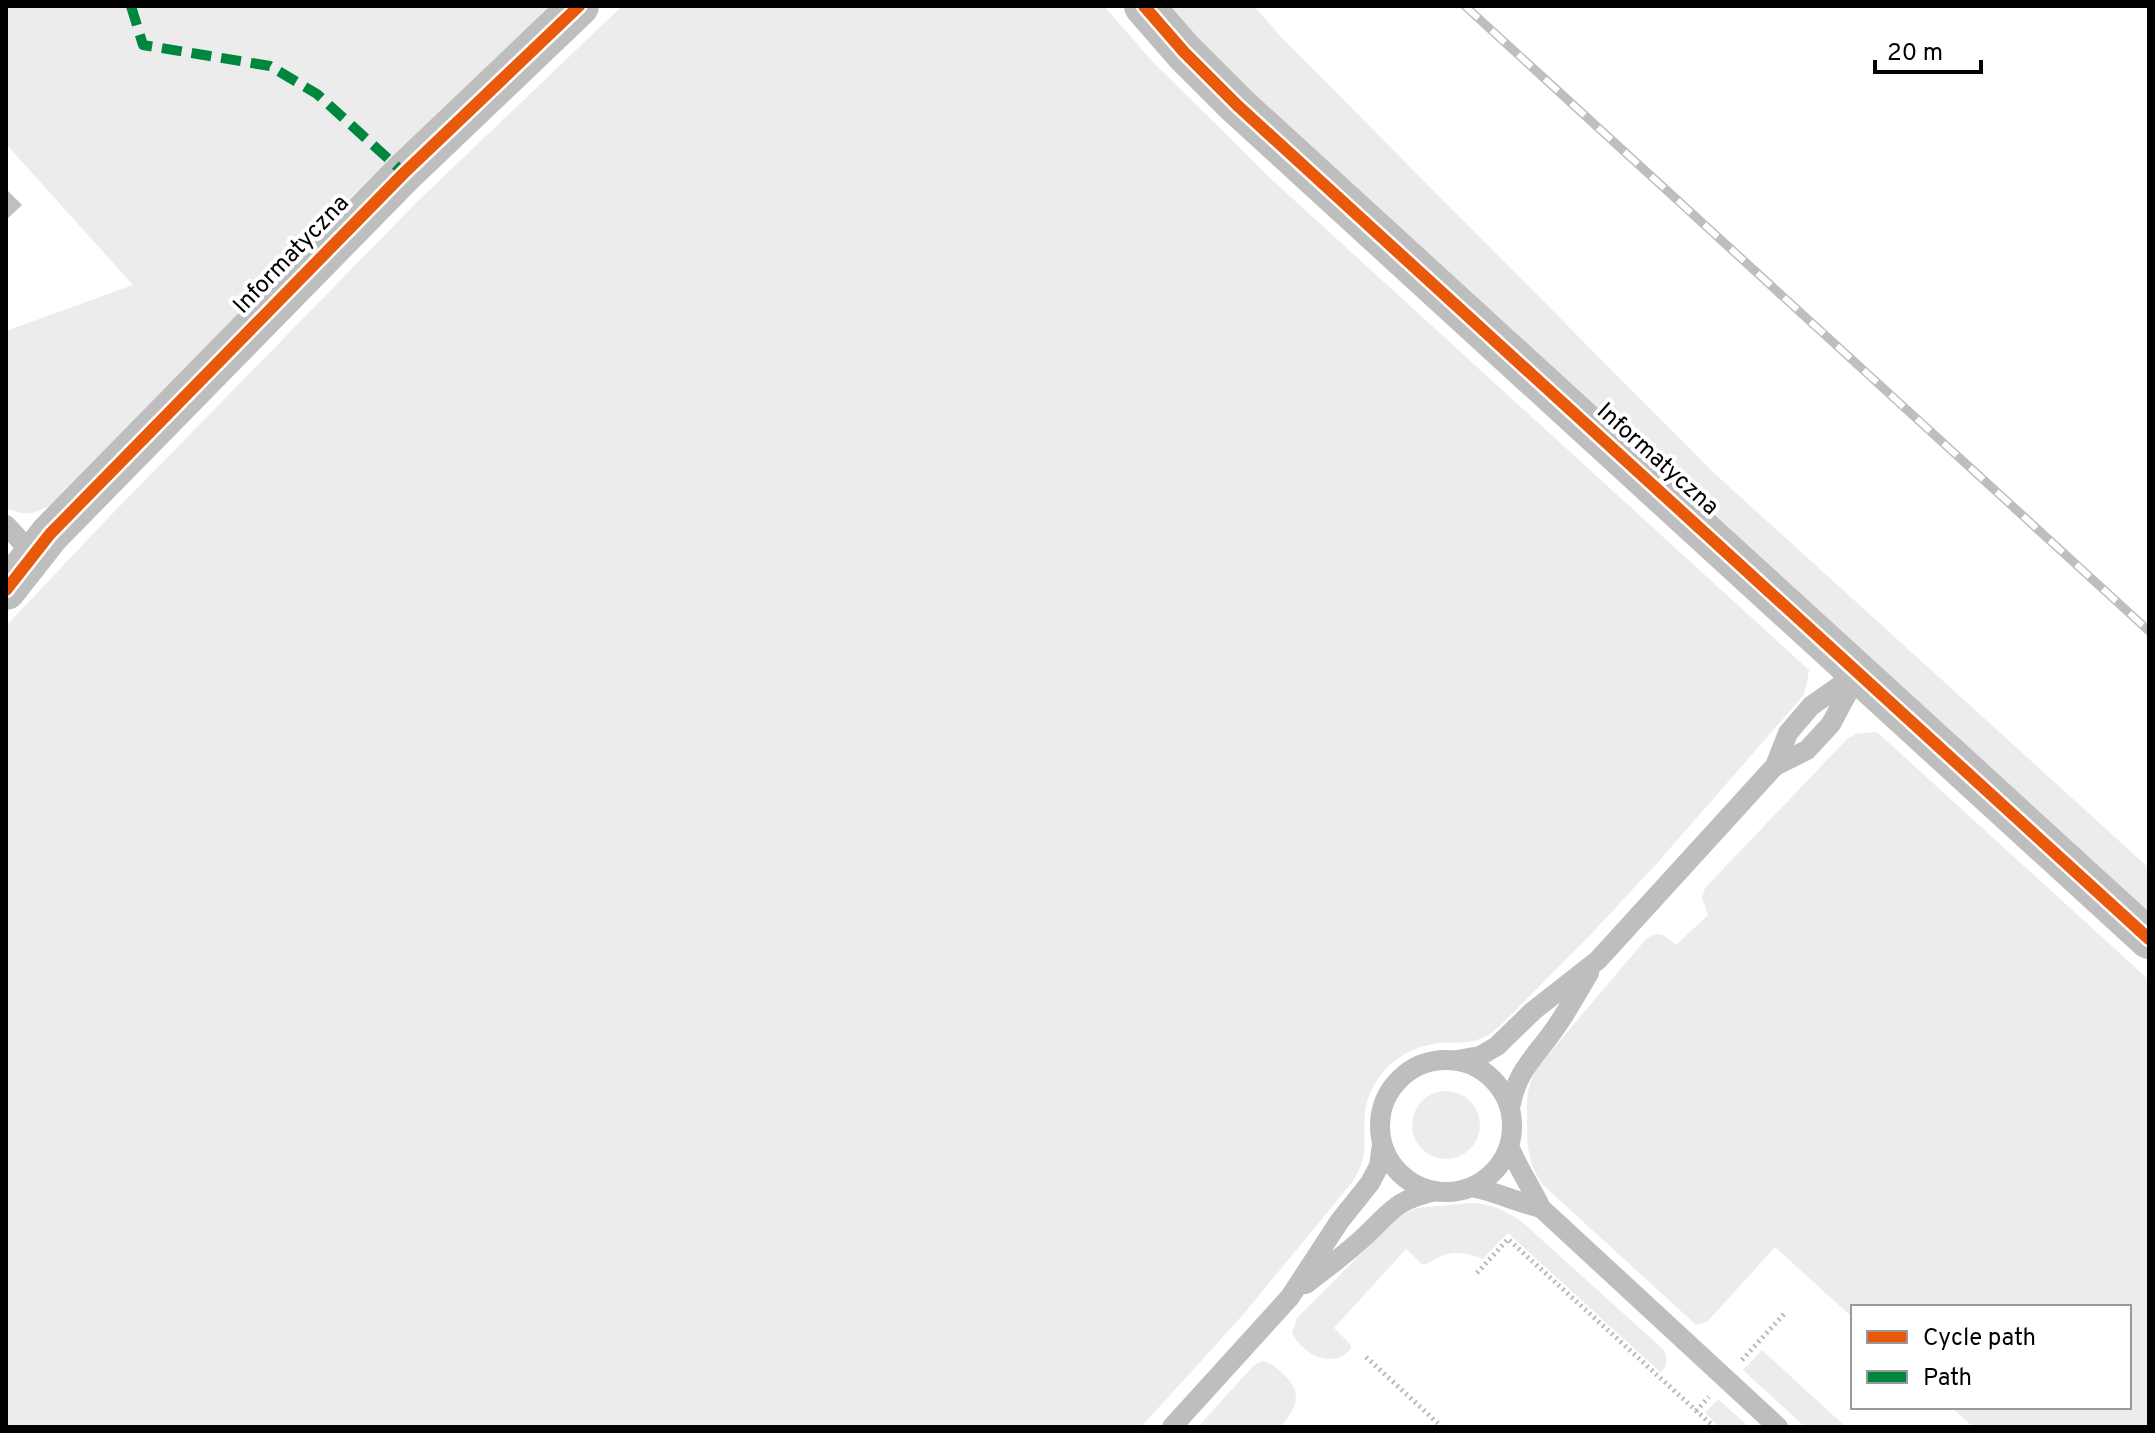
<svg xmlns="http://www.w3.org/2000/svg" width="2155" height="1433" viewBox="0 0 2155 1433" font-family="Overpass,sans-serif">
<rect width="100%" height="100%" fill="#fff"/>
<!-- green -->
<path fill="#ececec" d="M6,6H550L340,208L58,500C38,513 29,518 6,508V331L133,285L6,144Z
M622,6H1104L1151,60L1269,177L1809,670L1807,683L1803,696L1659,861L1593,932L1503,1023C1495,1030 1487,1037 1477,1040C1464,1044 1452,1042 1440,1043C1410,1046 1384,1063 1371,1091C1361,1111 1366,1130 1364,1152C1363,1163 1358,1172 1353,1181L1242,1316L1141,1427H6V626L108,518L417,202Z
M1171,6H1254L1281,37L1714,473L2149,868V915L1696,497L1272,111L1206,48Z
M1877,732L2149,980V1427H1973L1951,1407H2129V1307H1853V1318L1775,1247L1708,1321L1701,1324H1695L1543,1185C1529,1165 1527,1149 1527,1125C1527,1099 1525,1093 1536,1069L1646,939C1661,930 1664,935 1676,945L1708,915L1702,898L1705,888L1847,739L1856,734Z
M1412 1125a34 34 0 1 1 68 0a34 34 0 1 1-68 0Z
M1470,1203C1490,1203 1503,1210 1520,1220L1664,1350C1668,1359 1667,1365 1661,1373L1508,1233L1483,1259C1470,1254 1456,1250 1442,1256C1434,1259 1430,1263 1423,1265L1406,1249L1334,1328L1350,1344L1351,1348C1334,1371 1302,1354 1292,1333L1297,1318L1395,1220L1406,1213L1417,1208Z
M1762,1350L1846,1427H1805L1743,1370Z
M1262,1361C1272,1363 1277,1368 1284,1375C1304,1393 1296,1410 1280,1427H1198L1254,1365Z
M1718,1399L1749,1427H1720L1705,1413Z"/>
<!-- water -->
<path fill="#bfbfbf" d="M6,189L22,205L6,220Z"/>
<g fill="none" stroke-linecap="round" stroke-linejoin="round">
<!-- path -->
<path stroke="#b9b9b9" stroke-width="5" stroke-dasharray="2 4" stroke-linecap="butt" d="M1477,1273L1508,1239L1714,1427
M1366,1357L1442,1427
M1742,1360L1784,1314
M1696,1411L1709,1397"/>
<!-- lane -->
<path stroke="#bebebe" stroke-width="20" d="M6,525L29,550
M1775,766L1807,750L1831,724L1856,677
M1457,1060L1480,1056L1497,1046L1533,1011L1598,960L1775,766L1788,733L1811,706L1858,673
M1380 1126a66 66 0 1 1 132 0a66 66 0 1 1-132 0Z
M1510,1108C1517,1069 1535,1058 1556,1027C1568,1010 1578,991 1589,973
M1509,1146C1518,1168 1531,1187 1541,1208L1778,1427
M1472,1187C1496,1192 1517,1202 1541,1208
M1306,1284C1325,1269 1346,1254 1364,1237C1392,1211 1395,1200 1436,1191
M1172,1427L1290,1297L1339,1222L1370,1183L1379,1166L1382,1145"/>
<!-- street -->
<path stroke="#bebebe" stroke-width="40" d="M1144,6L1184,52L1237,105L2149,939
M6,590L50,534L404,173L579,6"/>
<defs>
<path id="rail" d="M1465,6L2149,631"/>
</defs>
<!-- rail casing -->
<use href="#rail" stroke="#bebebe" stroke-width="9"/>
<!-- rail -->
<use href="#rail" stroke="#fff" stroke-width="6" stroke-dasharray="18" stroke-linecap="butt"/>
<!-- quiet -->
<path stroke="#00873e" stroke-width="10" stroke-dasharray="20 10" stroke-linecap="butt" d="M131,6L143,45L270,66L317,94L404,173"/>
<defs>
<path id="cycleway" d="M1144,6L1184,52L1237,105L2149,939
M6,590L50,534L404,173L579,6"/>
</defs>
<!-- cycleway casing -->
<use href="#cycleway" stroke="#fff" stroke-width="17"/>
<!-- cycleway -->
<use href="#cycleway" stroke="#e8590c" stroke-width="12"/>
</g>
<g text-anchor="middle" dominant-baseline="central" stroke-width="8" stroke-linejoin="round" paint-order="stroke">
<!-- street labels -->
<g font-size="24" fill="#000" stroke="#fff">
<text transform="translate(292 255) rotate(-46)">Informatyczna</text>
<text transform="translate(1657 460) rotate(42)">Informatyczna</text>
</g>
</g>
<!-- border -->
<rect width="2155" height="1433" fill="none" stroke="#000000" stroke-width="16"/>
<!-- legend -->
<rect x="1851" y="1305" width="280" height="104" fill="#ffffff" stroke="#999999" stroke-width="2"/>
<rect x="1867" y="1331" width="40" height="12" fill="#e8590c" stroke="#999999" stroke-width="2"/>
<text x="1923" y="1345" font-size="24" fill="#000000">Cycle path</text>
<rect x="1867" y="1371" width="40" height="12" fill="#00873e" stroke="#999999" stroke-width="2"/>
<text x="1923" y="1385" font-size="24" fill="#000000">Path</text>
<!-- scale -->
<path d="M1875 60v12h106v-12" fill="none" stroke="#000000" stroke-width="4"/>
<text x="1887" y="60" font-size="24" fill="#000000" stroke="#ffffff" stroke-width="6" paint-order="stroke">20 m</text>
</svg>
